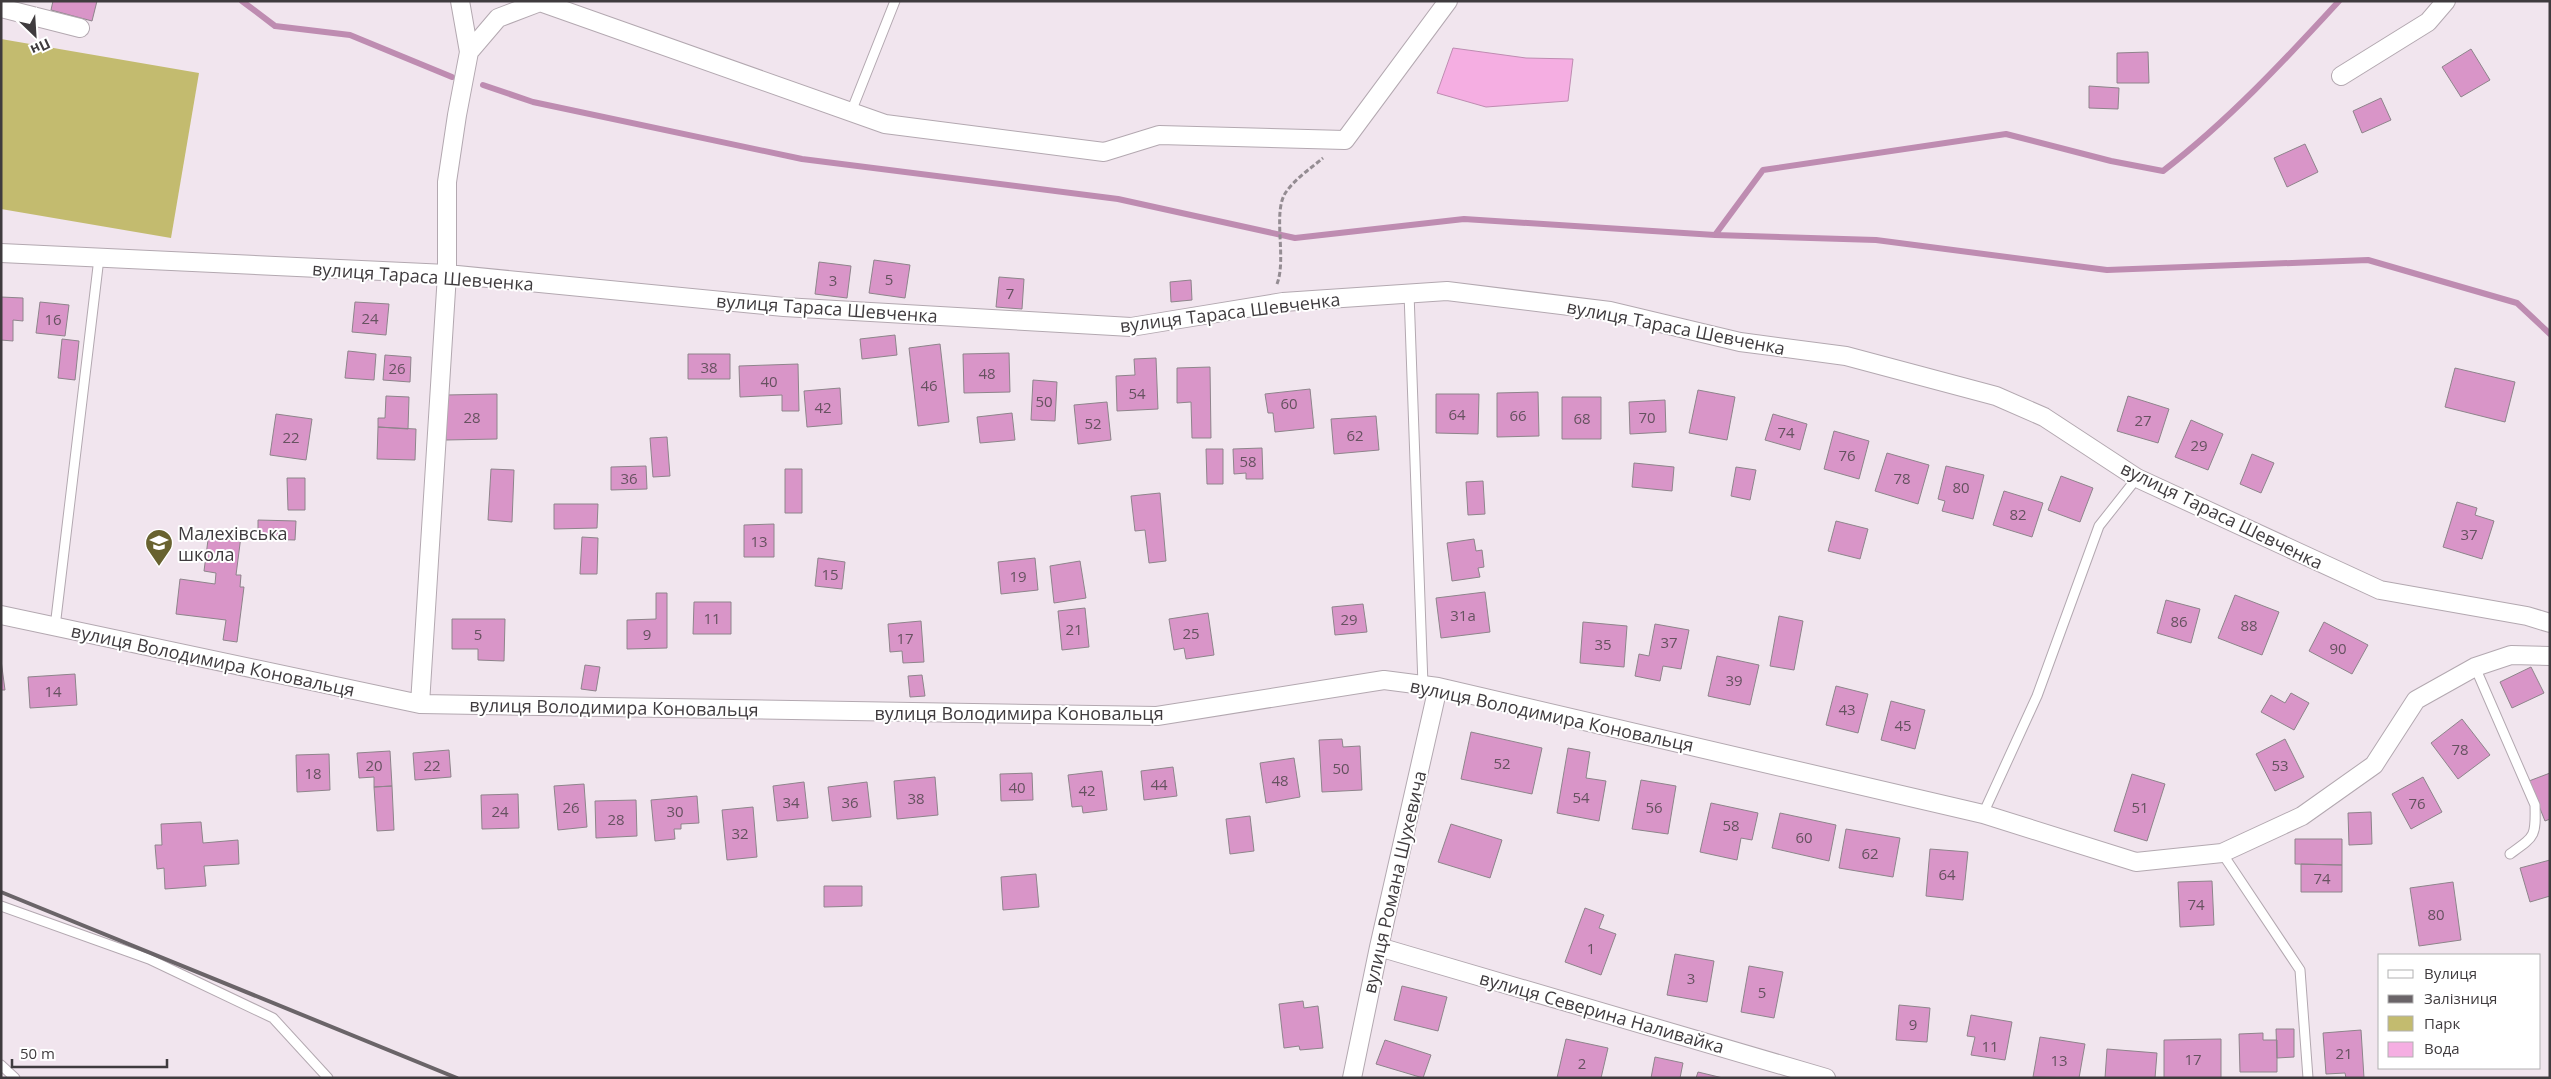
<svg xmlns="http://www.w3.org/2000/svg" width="2551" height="1079" viewBox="0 0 2551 1079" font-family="'Open Sans',sans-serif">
<rect width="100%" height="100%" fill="#f1e5ee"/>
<!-- green -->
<path fill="#c3bb6f" d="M1,39L199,73L171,238L1,209Z"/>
<!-- water -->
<path fill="#f5aee2" stroke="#be8cb1" d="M1453,48L1526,58L1573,59L1568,101L1486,107L1437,93Z"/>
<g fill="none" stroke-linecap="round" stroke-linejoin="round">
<!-- stream -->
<path stroke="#be8cb1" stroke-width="6" d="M242,1L275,26L350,35L452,77
M483,85L533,102L802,159L1118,199L1295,238L1464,219L1715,235L1763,170L2006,134L2111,161L2163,171C2228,121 2284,61 2339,1
M1715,235L1876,240L2107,270L2368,260L2517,303L2550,334"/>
</g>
<!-- building -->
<path fill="#d995c8" stroke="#8e848b" d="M53,1H97L92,21L51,10Z
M2471,49L2490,80L2461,97L2442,67Z
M2148,52L2149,83H2117V53Z
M2089,86L2119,88L2118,109L2089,108Z
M2381,98L2391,120L2362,133L2353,111Z
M2305,144L2318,172L2287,187L2274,158Z
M874,260L910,265L905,298L869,293Z
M819,262L851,266L847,298L815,294Z
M999,277L1024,279L1022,309L996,307Z
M1191,280L1192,300L1171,302L1170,282Z
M1,297L23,298V321L13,320V341L1,340Z
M40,302L69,305L65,336L36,333Z
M355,302L389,304L386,335L352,332Z
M895,335L897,355L862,359L860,339Z
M62,339L79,341L75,380L58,378Z
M940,344L949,422L918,426L909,348Z
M348,351L376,354L374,380L345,378Z
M1009,353L1010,392L964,393L963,354Z
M688,354H730V379H688Z
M385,355L411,357L410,382L383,380Z
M1156,358L1158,409L1117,411L1116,376L1135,375L1134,359Z
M798,364L799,411H782V395L740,397L739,366Z
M1210,367L1211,438H1192L1191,402L1177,403V368Z
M2455,368L2515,382L2505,422L2445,407Z
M1033,380L1057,382L1055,421L1031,420Z
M840,388L842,424L807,427L804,391Z
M1310,389L1314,428L1275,432L1273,413H1268L1265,394Z
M1698,390L1735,397L1727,440L1689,433Z
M1538,392L1539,436L1497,437V393Z
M497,394V439L446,440V395Z
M1436,394H1479L1478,434L1436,433Z
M386,396L409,397L408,429L378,427V418H385Z
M2128,396L2169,409L2158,443L2117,431Z
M1562,397H1601V439H1562Z
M1665,400L1666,432L1630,434L1629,402Z
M1107,402L1111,440L1078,444L1074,405Z
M1012,413L1015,440L980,443L977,417Z
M276,414L312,419L306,460L270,455Z
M1773,414L1807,424L1800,450L1765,440Z
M1376,416L1379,450L1334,454L1331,419Z
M2191,420L2223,434L2208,470L2175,457Z
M378,427L416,429L415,460L377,459Z
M1834,431L1869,441L1859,479L1824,469Z
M667,437L670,476L653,477L650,438Z
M1262,448L1263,479H1246V473L1234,474L1233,449Z
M1206,449H1223V484H1207Z
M1887,453L1929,465L1918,504L1875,491Z
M2252,454L2274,463L2261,493L2240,484Z
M1634,463L1674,467L1672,491L1632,487Z
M646,466L647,489L611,490V467Z
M1946,466L1984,475L1973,519L1942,511L1945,501L1938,499Z
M1736,467L1756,470L1750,500L1731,496Z
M491,469L514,470L512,522L488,520Z
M785,469H802V513H785Z
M2061,476L2093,488L2080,522L2048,510Z
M287,478H305V510H288Z
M1483,481L1485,514L1468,515L1466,482Z
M2004,491L2043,503L2032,537L1993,525Z
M1160,493L1166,561L1149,563L1145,530L1135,531L1131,496Z
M2457,502L2477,508L2475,515L2494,521L2482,559L2443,547Z
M554,504H598L597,528L554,529Z
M258,520L296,521L295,540L258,539Z
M1836,521L1868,529L1860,559L1828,551Z
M774,524V557H744V525Z
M209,532L241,536L236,575H241L240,587H244L237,642L223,640L226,620L176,614L180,579L215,584L216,573L204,571Z
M582,537L598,538L597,574H580Z
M1474,539L1476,551L1482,550L1484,567L1478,568L1480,577L1452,581L1447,543Z
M818,558L845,562L842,589L815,586Z
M1035,558L1038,590L1001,594L998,562Z
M1080,561L1086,598L1054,603L1050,566Z
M1485,592L1490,632L1441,638L1436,598Z
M656,593H667V648L627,649V620L656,619Z
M2235,595L2279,612L2262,655L2218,638Z
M2166,600L2200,609L2191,643L2157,633Z
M694,602H731V634H693Z
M1363,604L1367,632L1335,635L1332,607Z
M1085,608L1089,647L1062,650L1058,611Z
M1208,613L1214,655L1186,659L1184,648L1174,650L1169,619Z
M1779,616L1803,621L1794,670L1770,666Z
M452,619H505L504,661L478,660V649H452Z
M921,621L924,662L903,663L902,651L890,652L888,624Z
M1583,622L1627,626L1624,667L1580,663Z
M2324,622L2368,645L2352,674L2309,651Z
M1655,624L1689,630L1681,669L1663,666L1660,681L1635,676L1639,654L1649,656Z
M1717,656L1759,665L1750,705L1708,696Z
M1,660L5,690H1Z
M585,665L600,667L596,691L581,689Z
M2531,667L2544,693L2512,708L2500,682Z
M75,674L77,705L30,708L28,677Z
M922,675L925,696L910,697L908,676Z
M1836,686L1868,694L1858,733L1826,725Z
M2291,693L2309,703L2294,730L2261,712L2271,695L2285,703Z
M1891,701L1925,710L1915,749L1881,740Z
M2462,719L2490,755L2458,779L2431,743Z
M1471,732L1542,748L1532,794L1461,779Z
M1342,739L1343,747L1360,746L1362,790L1322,792L1319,740Z
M2285,739L2304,777L2275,791L2256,754Z
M1568,748L1590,752L1586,778L1606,781L1599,821L1557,813Z
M449,750L451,777L415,780L413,753Z
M390,751L392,786L374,787V777L359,778L357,753Z
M329,754L330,790L297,792L296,755Z
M1294,758L1300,797L1266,803L1260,763Z
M1173,767L1177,796L1144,800L1141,771Z
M1102,771L1107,810L1083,813L1082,806L1072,807L1068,775Z
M1032,773L1033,800L1001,801L1000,774Z
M2550,773V819L2545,821L2529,781Z
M2132,774L2165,784L2147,841L2114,831Z
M935,777L938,815L897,819L894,781Z
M2423,777L2442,812L2411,829L2392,794Z
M1641,780L1676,786L1668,834L1632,829Z
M804,782L808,818L777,821L773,786Z
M867,782L871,817L832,821L828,787Z
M584,784L587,827L558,830L554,786Z
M392,786L394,830L377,831L374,787Z
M518,794L519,828L482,829L481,795Z
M697,796L699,823L681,824V829H674L675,839L655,841L651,800Z
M636,800L637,836L596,838L595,801Z
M1711,803L1758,813L1752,840L1741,838L1737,860L1700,852Z
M753,807L757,857L727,860L722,810Z
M2371,812L2372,844L2349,845L2348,813Z
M1780,813L1836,825L1829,861L1772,848Z
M1250,816L1254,851L1230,854L1226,819Z
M201,822L203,843L238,840L239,864L204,866L206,886L165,889L164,868L157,869L155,845H162L161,824Z
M1451,824L1502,840L1490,878L1438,862Z
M1846,829L1900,838L1893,877L1839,868Z
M2295,839H2342V865L2295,864Z
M1930,849L1968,852L1963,900L1926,896Z
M2550,860V896L2530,902L2520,868Z
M2301,864L2342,865V892H2301Z
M1036,874L1039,907L1003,910L1001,877Z
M2212,881L2214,925L2180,927L2178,882Z
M2453,882L2461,940L2419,946L2410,888Z
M824,886H862V906L824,907Z
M1585,908L1604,915L1599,928L1616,934L1601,975L1565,962Z
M1675,954L1714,961L1707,1002L1667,995Z
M1749,966L1783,972L1774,1018L1741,1012Z
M1402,986L1447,997L1438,1031L1394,1020Z
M1303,1001L1304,1008L1318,1006L1323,1048L1300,1050L1299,1046L1284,1048L1279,1004Z
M1899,1005L1930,1008L1927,1042L1896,1040Z
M1971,1015L2012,1022L2005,1060L1971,1055L1975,1037L1967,1036Z
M2276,1029H2294V1057L2277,1058Z
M2361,1030L2364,1078H2346L2345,1073L2326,1074L2323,1033Z
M2263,1033V1040H2277V1072H2240L2239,1034Z
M2040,1037L2085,1044L2079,1078L2033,1077Z
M1566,1039L1608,1048L1601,1078H1557Z
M2221,1039V1078H2164V1040Z
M1385,1040L1431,1055L1423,1078L1376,1064Z
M2107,1049L2157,1053L2155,1078H2105Z
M1655,1057L1683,1063L1680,1078H1651Z
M1698,1072L1723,1078H1696Z"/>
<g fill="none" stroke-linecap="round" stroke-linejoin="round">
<defs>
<path id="lane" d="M851,112L895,1
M1409,293L1423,685
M55,627L99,258
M2475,667L2535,805C2536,837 2535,836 2510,854
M1983,814L2037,696L2099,526L2137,478
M2222,853L2300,970L2308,1078
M1,906L149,959L273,1018L328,1078
M1,1065L15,1078"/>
<path id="street" d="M460,1L469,52
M1,8L80,28
M2341,76L2428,22L2446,1
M1,253L447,274L784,307L1131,327L1283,302L1447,291L1610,311L1740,342L1846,356L1996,396L2044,417L2137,478L2380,590L2527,616L2550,623
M1,615L420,704L1157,716L1384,680L1438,687L1983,814L2136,862L2222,853L2302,816L2374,765L2416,700L2475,667L2511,655L2550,656
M420,704L447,274V182L457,115L469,52L498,18L540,2L885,124L1104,152L1159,135L1345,140L1448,1
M1379,947L1826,1078
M1352,1078L1379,947L1438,687"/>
</defs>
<!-- lane casing -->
<use href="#lane" stroke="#b3a8b0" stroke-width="11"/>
<!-- street casing -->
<use href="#street" stroke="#b3a8b0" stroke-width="20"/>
<!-- path -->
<path stroke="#948c92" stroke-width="3" stroke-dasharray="5 2.5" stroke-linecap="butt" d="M1277,284C1287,258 1272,212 1286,192C1295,179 1311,168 1323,158"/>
<!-- lane -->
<use href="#lane" stroke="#fff" stroke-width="9"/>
<!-- street -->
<use href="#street" stroke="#fff" stroke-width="18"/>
<!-- rail -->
<path stroke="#6a6468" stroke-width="4" d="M1,892L457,1078"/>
</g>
<!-- icons -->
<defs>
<symbol id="school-pin" viewBox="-11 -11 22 30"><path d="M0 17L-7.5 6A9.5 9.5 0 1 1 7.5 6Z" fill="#68622f" stroke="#fff"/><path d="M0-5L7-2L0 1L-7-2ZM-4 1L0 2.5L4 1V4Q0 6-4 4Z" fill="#fff"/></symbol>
</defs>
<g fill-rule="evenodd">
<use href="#school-pin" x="143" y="527" width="32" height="43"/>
</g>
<g text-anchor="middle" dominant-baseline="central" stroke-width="4" stroke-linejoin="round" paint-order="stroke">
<!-- number labels -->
<g font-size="15" fill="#665260">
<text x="889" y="279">5</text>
<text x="833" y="280">3</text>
<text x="1010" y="293">7</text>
<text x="370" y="318">24</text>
<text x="53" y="319">16</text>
<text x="709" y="367">38</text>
<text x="397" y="368">26</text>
<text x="987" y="373">48</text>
<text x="769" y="381">40</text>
<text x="929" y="385">46</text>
<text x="1137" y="393">54</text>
<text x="1044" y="401">50</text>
<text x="1289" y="403">60</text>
<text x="823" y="407">42</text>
<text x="1457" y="414">64</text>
<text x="1518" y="415">66</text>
<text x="472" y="417">28</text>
<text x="1647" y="417">70</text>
<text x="1582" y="418">68</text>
<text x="2143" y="420">27</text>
<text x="1093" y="423">52</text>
<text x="1786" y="432">74</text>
<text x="1355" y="435">62</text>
<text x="291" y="437">22</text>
<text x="2199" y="445">29</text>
<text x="1847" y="455">76</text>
<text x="1248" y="461">58</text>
<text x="629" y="478">36</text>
<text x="1902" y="478">78</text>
<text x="1961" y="487">80</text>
<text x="2018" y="514">82</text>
<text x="2469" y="534">37</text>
<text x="759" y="541">13</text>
<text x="830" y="574">15</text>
<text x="1018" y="576">19</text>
<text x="1463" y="615">31а</text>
<text x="712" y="618">11</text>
<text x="1349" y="619">29</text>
<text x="2179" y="621">86</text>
<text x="2249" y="625">88</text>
<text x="1074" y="629">21</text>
<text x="1191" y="633">25</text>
<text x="478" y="634">5</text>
<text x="647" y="634">9</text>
<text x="905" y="638">17</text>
<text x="1669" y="642">37</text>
<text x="1603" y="644">35</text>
<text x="2338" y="648">90</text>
<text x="1734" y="680">39</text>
<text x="53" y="691">14</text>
<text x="1847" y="709">43</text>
<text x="1903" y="725">45</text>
<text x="2460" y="749">78</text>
<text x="1502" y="763">52</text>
<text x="374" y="765">20</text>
<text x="432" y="765">22</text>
<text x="2280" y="765">53</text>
<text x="1341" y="768">50</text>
<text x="313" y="773">18</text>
<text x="1280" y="780">48</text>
<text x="1159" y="784">44</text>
<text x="1017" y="787">40</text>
<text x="1087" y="790">42</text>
<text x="1581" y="797">54</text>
<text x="916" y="798">38</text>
<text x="791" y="802">34</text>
<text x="850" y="802">36</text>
<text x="2417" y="803">76</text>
<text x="571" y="807">26</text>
<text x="1654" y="807">56</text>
<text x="2140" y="807">51</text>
<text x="500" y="811">24</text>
<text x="675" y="811">30</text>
<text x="616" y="819">28</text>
<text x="1731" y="825">58</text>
<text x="740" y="833">32</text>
<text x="1804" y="837">60</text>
<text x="1870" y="853">62</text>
<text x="1947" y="874">64</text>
<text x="2322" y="878">74</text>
<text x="2196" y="904">74</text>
<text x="2436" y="914">80</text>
<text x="1591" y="948">1</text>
<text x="1691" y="978">3</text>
<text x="1762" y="992">5</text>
<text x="1913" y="1024">9</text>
<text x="1990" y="1046">11</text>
<text x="2344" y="1053">21</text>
<text x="2193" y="1059">17</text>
<text x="2059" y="1060">13</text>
<text x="1582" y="1063">2</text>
</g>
<!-- street labels -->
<g font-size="18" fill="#3f3b3e" stroke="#fff">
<text transform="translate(423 276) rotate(4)">вулиця Тараса Шевченка</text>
<text transform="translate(827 308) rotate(4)">вулиця Тараса Шевченка</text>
<text transform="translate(1230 312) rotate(-7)">вулиця Тараса Шевченка</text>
<text transform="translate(1676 327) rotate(11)">вулиця Тараса Шевченка</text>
<text transform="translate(2222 515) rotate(26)">вулиця Тараса Шевченка</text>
<text transform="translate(213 660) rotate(12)">вулиця Володимира Коновальця</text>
<text transform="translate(614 707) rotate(1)">вулиця Володимира Коновальця</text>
<text x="1019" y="713">вулиця Володимира Коновальця</text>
<text transform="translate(1552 715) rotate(12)">вулиця Володимира Коновальця</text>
<text transform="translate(1394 882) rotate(-77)">вулиця Романа Шухевича</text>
<text transform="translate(1602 1012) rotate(16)">вулиця Северина Наливайка</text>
</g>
<!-- poi labels -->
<g font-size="18" fill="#3f3b3e" stroke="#fff" text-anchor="start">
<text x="178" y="533">Малехівська<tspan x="178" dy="21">школа</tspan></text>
</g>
</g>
<!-- border -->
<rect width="2551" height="1079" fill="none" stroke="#3f3b3e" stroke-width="5"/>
<!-- legend -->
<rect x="2378" y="954" width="162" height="115" fill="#ffffff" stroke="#b2b1b2"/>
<rect x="2388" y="970" width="25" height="8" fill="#ffffff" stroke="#b2b1b2"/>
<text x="2424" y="979" font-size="15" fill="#3f3b3e">Вулиця</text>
<rect x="2388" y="995" width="25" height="8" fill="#6a6468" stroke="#b2b1b2"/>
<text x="2424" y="1004" font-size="15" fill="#3f3b3e">Залізниця</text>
<rect x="2388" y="1016" width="25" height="15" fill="#c3bb6f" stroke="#b2b1b2"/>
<text x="2424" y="1029" font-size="15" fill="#3f3b3e">Парк</text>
<rect x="2388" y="1042" width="25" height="15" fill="#f5aee2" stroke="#b2b1b2"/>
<text x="2424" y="1054" font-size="15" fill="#3f3b3e">Вода</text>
<!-- north arrow -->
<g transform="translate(35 35) rotate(155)" stroke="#ffffff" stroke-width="4" paint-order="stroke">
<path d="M0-4L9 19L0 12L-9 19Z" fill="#3f3b3e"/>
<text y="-8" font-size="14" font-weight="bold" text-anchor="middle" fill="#3f3b3e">Пн</text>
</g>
<!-- scale -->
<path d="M12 1059v8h155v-8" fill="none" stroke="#3f3b3e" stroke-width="2.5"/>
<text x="20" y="1059" font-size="15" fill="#3f3b3e" stroke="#ffffff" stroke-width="4" paint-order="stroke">50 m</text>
</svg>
